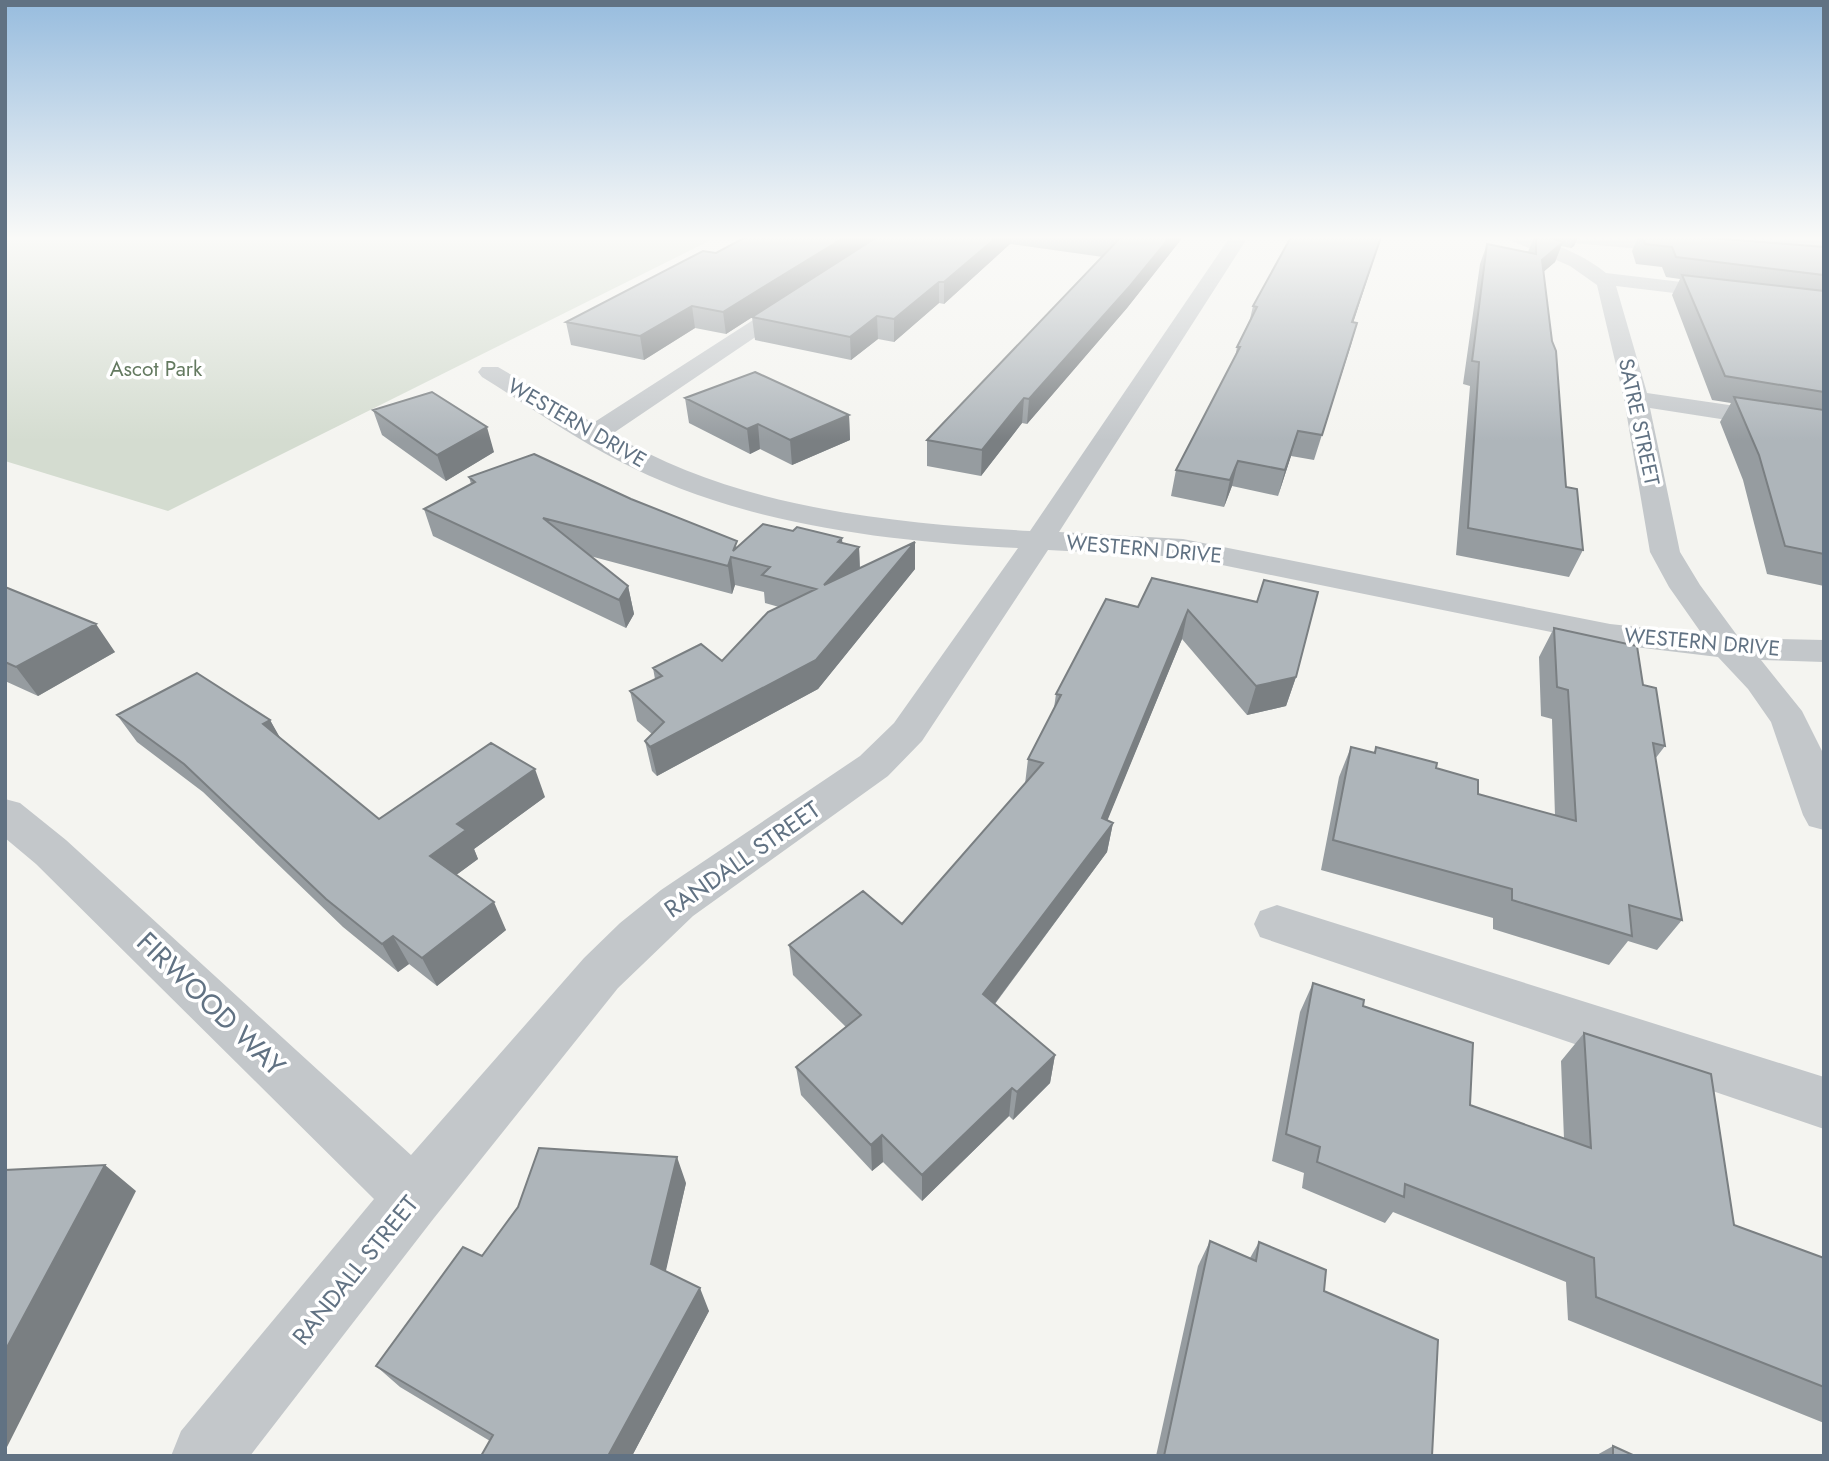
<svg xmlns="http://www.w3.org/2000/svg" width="1829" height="1461" viewBox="0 0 1829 1461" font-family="Jost,sans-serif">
<rect width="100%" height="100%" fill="#f4f4f0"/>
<!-- green -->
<path fill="#d4dcd0" d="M5,237H717L168,511L5,461Z"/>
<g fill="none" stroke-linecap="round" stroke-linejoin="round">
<!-- minor -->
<path fill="#c3c7ca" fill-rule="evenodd" d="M1230,237H1248L1059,532L1183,539L1610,624L1702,634L1669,587L1650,552L1624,399L1597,285L1570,266L1503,237C1538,235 1579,251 1606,273L1824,299V311L1616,286L1647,393L1824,419V435L1650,408L1680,552L1700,585L1739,638L1824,640V662L1761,660L1802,711L1824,755V830L1809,826L1803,815L1771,722L1748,689L1718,657L1610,644L1183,557L1048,550L922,741L888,776L693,916L618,988L434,1218L250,1456H171L181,1431L374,1199L36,864L5,838V799L20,803L66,840L411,1155L584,958L620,923L661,890L860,756L894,723L1018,548C883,541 739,524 617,460C571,436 527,405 482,377L478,372L482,367H498L593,423L789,297H803L806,301L803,305L612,434C737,508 888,523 1030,531Z
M1553,237H1618L1741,248L1750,246L1749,237L1824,240V250L1768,244L1766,253L1741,258L1562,242Z
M1277,905L1824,1077V1129L1260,937L1254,924L1260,911Z"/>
</g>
<!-- wall -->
<path fill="#969ca0" d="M746,237H1183L1127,308L1027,424L1022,423L981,476L927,466V440L1103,257L1010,244L944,304L939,303L894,342L878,339L851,360L755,340L752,317L726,334L695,328L644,360L571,345L566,322L716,253Z
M1381,237L1353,322L1357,323L1314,460L1291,456L1278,496L1232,486L1224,507L1171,496L1176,470L1235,358L1237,347L1250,319L1253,306Z
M1531,237H1578L1574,246L1571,248L1561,246L1555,262L1543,272L1566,487L1583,550L1569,577L1456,555L1470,386L1463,384L1480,264L1487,244L1528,252L1534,237Z
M1638,237H1700L1824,247V586L1767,574L1743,480L1720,422L1731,403L1712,400L1672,295L1680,279L1666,277L1662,267L1636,264L1632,251Z
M685,398L849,415L850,440L792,465L760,449L750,454L689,423Z
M373,410L494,452L446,481L382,435Z
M469,477L738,547L843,543L859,547L860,568L915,569L818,689L657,776L652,771L645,741L652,734L637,721L630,691L655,679L653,668L722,661L779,607L765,603L764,592L735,585L732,594L590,556L628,586L634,614L626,628L433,536L424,509L471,484Z
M1152,578L1296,677L1286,706L1247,715L1182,639L1107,820L1113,823L1107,852L995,1004L1055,1055L1050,1083L1013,1120L1009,1116L922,1201L883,1162L872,1171L801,1095L796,1067L846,1027L793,975L789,945L902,924L1025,784L1028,759L1054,708L1056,694L1138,607Z
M5,587L115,652L38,696L5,681Z
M1554,628L1643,685L1665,746L1655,759L1682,920L1657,950L1628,941L1609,965L1493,929V918L1321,870L1339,777L1351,747L1374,753L1376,747L1436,768L1478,794L1555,816L1552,719L1541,716L1539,657Z
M117,715L270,720L279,737L379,819L545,797L474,849L478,859L456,875L506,930L437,986L409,964L398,972L343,927L203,792L137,742Z
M1313,983L1363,1006L1470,1105L1564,1139L1561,1061L1584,1033L1734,1225L1824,1258V1423L1568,1320L1566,1282L1393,1212L1385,1223L1302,1188L1304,1173L1272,1161L1300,1012Z
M686,1183L665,1272L709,1311L632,1456H481L490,1441L400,1387L376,1366L482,1256Z
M1210,1241L1250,1258L1259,1242L1324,1291L1432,1456H1156L1198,1266Z
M1613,1446L1635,1456H1595Z"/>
<!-- shaded-wall -->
<path fill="#7a7f82" d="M845,237H878L726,334L723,312Z
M997,237H1011L1010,244L944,304V282Z
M1170,237H1183L1127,308L1027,424L1029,399Z
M1381,237L1346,345L1352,322Z
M1575,237H1578L1574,246L1571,248Z
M1563,242L1555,262L1534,280L1542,260Z
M939,282V303L894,342V319Z
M692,306L695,328L644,360L640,336Z
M877,316L878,339L851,360L850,337Z
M1357,323L1351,345L1314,460L1322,435Z
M1024,398L1022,423L981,476L982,450Z
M849,415L850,440L792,465L790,440Z
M758,424L760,449L750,454L747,429Z
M487,427L494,452L446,481L437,455Z
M1298,431L1291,456L1278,496L1285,470Z
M1238,461L1232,486L1224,507L1230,480Z
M842,538L844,564L859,547L860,575L824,585L838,542Z
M915,542V569L818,689L657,776L650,747Z
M731,557L735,585L732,594L728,566Z
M628,586L634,614L626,628L619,600Z
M1188,610L1182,639L1099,841L1113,823L1107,852L981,1022L983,994L1102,818Z
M96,624L115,652L38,696L16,667Z
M1296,677L1286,706L1247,715L1256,686Z
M270,720L286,748L263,724Z
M535,769L545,797L474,849L478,859L444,884L430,856L457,824Z
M494,902L506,930L437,986L422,958Z
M393,936L409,964L398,972L382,944Z
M1055,1055L1050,1083L1013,1120L1017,1092Z
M1012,1088L1009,1116L922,1201V1175Z
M882,1135L883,1162L872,1171L871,1145Z
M677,1157L686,1183L662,1288L651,1264Z
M105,1165L136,1191L5,1451V1351Z
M700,1288L709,1311L632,1456H608Z"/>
<!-- building -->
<path fill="#aeb5ba" stroke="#7a7f82" stroke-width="2" d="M746,237H845L723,312L692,306L640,336L566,322L703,251L716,253Z
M877,237H997L944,282H939L894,319L877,316L850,337L752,317Z
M1107,237H1170L1130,286L1029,399L1024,398L982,450L927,440L1120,238Z
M1291,237H1381L1352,322L1357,323L1322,435L1298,431L1285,470L1238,461L1230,480L1176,470L1240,347H1237L1257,307L1253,306Z
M1536,237H1549L1563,242L1542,260L1552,341L1556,351L1566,487L1577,489L1583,550L1468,528L1479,362L1472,361L1487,244L1536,254Z
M1642,237H1700L1824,247V275L1676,257L1672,247L1645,244Z
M1682,275L1824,291V392L1725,376Z
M755,372L849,415L790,440L758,424L747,429L685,398Z
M432,392L487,427L437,455L373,410Z
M1734,397L1824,410V554L1785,546L1759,455Z
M534,454L631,499L737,541L733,551L763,524L793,531L797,527L842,538L838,542L859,547L824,585L915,542L816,660L650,747L645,741L664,722L630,691L662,676L653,668L701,644L722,661L768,612L816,589L762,575L770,567L731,557L728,566L543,518L628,586L619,600L424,509L475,482L469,477Z
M1152,578L1257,602L1264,580L1318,592L1296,677L1256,686L1188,610L1102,818L1113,823L983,994L1055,1055L1017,1092L1012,1088L922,1175L882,1135L871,1145L796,1067L861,1015L789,945L863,891L902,924L1043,763L1028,759L1061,695L1056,694L1106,599L1138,607Z
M5,587L96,624L16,667L5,662Z
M1554,628L1637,646L1643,685L1656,688L1665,746L1653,743L1682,920L1629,905L1632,936L1512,900V889L1333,840L1351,747L1375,753L1376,747L1437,763L1436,768L1478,780V794L1576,821L1568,690L1557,687Z
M197,673L270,720L263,724L379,819L491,743L535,769L457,824L466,830L430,856L494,902L422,958L393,936L382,944L326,899L184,764L117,715Z
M1313,983L1364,1000L1363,1006L1473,1043L1470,1105L1591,1148L1584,1033L1711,1074L1734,1225L1824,1258V1387L1596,1297L1594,1258L1405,1184L1404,1197L1317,1162L1320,1147L1286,1134Z
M539,1148L677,1157L651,1264L700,1288L608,1456H481L493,1435L376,1366L463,1247L482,1256L518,1207Z
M105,1165L5,1351V1170Z
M1210,1241L1256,1261L1259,1242L1326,1270L1324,1291L1438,1340L1432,1456H1164Z
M1613,1446L1635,1456H1613Z"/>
<!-- sky -->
<linearGradient id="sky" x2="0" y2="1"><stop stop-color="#97bcde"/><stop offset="0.54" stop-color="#fafaf8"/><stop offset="1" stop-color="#fafaf8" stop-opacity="0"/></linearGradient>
<rect width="1829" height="441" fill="url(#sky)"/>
<g text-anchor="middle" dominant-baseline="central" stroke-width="7" stroke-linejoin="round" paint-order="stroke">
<!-- far-park labels -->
<g font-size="21" fill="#647a60" stroke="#fff">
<text x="156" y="369">Ascot Park</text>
</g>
<!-- far-street labels -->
<g font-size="21" fill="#617283" stroke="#fff">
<text transform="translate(1639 422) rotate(78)">SATRE STREET</text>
<text transform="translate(577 423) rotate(30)">WESTERN DRIVE</text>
<text transform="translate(1144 549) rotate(5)">WESTERN DRIVE</text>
<text transform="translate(1702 642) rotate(5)">WESTERN DRIVE</text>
</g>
<!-- street labels -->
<g font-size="24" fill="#617283" stroke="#fff">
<text transform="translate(742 859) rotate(-35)">RANDALL STREET</text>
<text transform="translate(355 1270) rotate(-51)">RANDALL STREET</text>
</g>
<!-- near-street labels -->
<g font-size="28" fill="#617283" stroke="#fff">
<text transform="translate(211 1004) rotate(44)">FIRWOOD WAY</text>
</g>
</g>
<!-- border -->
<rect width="1829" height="1461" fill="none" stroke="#617283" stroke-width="14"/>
</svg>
